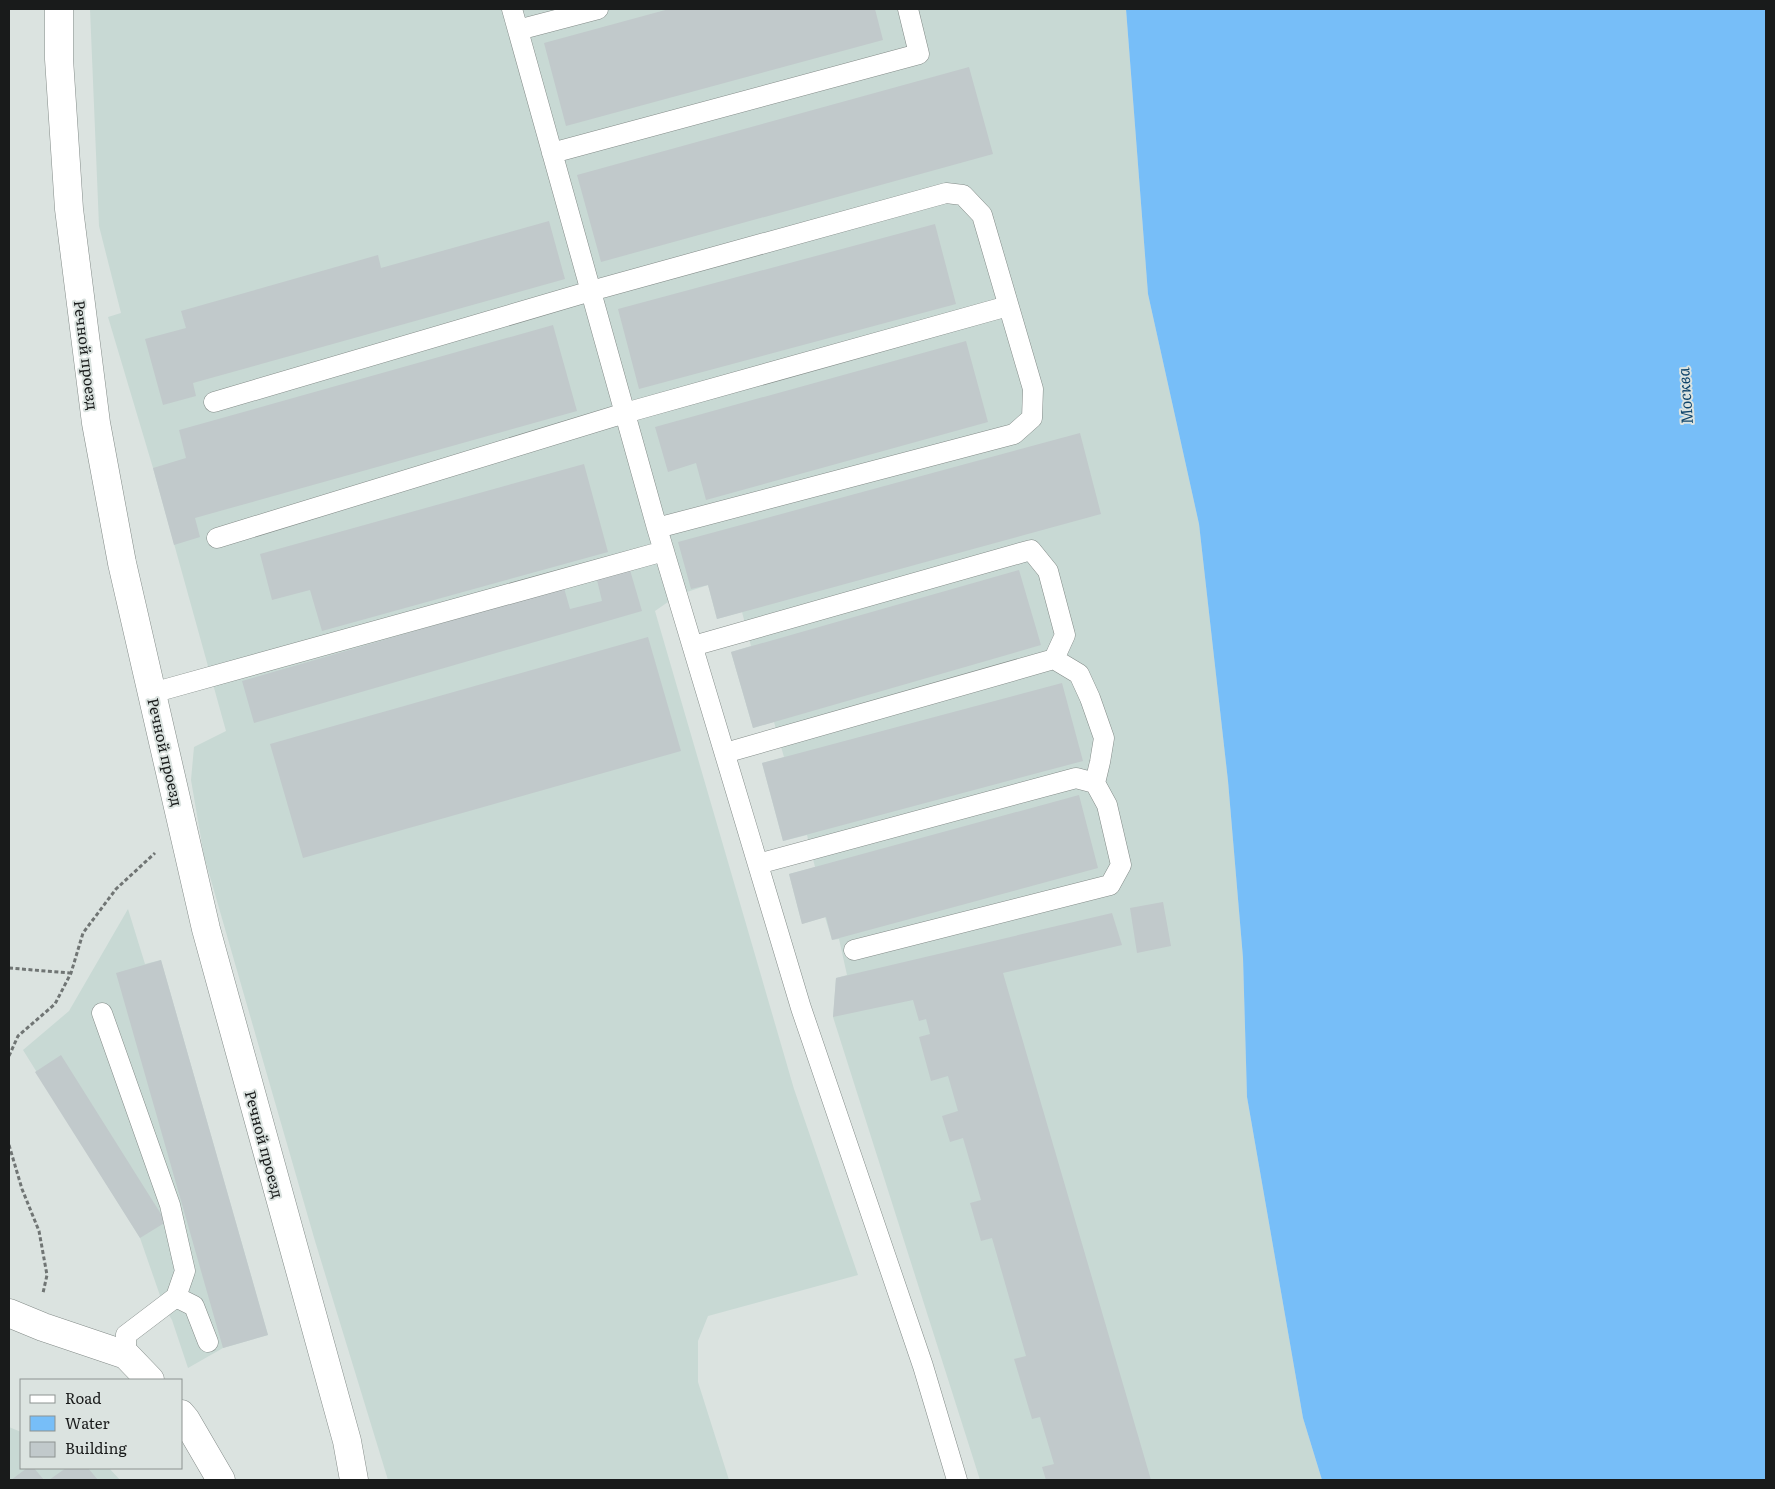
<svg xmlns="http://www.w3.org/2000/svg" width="1775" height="1489" viewBox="0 0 1775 1489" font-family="Literata,serif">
<rect width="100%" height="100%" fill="#dbe3e0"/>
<!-- built -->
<path fill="#c8d9d4" d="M90,9H1126L1148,294L1199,524L1228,781L1243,958L1247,1097L1303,1418L1322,1480H980L833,1017L836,978L847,975L839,939L832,940L825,917L802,924L789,874L815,867L807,835L783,841L762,763L784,757L774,722L753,728L731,652L751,646L742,612L717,619L708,585L678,595L655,611L794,1089L858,1275L708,1316L698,1341V1382L729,1480H388L315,1241L204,856L191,780L194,747L226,731L153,468L108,317L121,313L99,226Z
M128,909L145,964L161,960L268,1335L223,1348L188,1368L172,1320L164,1307L140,1238L23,1050L69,1011Z
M9,1427L21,1432V1468H109L120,1480H9Z"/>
<!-- water -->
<path fill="#77bef8" d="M1126,9H1766V1480H1322L1303,1418L1247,1097L1243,958L1228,781L1199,524L1148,294Z"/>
<!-- building -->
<path fill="#c1c9cb" d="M669,9H875L883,40L566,126L544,43Z
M969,67L993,154L601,262L577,175Z
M549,221L565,279L193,383L196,396L163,405L145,339L186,328L181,311L378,255L381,268Z
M935,224L956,304L639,389L618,309Z
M553,325L577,411L195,518L200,537L174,545L153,468L186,458L179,430Z
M966,341L988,422L706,500L696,463L668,472L655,427Z
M1080,433L1101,514L717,619L708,585L691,589L678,542Z
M584,464L608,552L322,631L310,590L272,600L260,554Z
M630,570L642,611L254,723L242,681L564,588L570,609L602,601L597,580Z
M1019,570L1041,645L753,728L731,652Z
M648,637L681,751L303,858L270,744Z
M1062,683L1083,761L783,841L762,763Z
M1079,795L1098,868L832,940L826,917L802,924L789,874Z
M1163,902L1171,946L1137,953L1130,908Z
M1112,913L1122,945L1003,973L1151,1480H1046L1042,1467L1054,1464L1040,1417L1032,1419L1014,1359L1026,1356L992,1238L981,1241L970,1203L981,1200L963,1138L950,1142L942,1116L958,1111L948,1076L931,1081L919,1037L930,1034L926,1019L919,1021L913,1000L833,1017L836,978Z
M161,960L268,1335L223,1348L116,973Z
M61,1055L166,1222L140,1238L35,1072Z
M27,1468H34L44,1480H11Z
M66,1468H88L98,1480H49Z"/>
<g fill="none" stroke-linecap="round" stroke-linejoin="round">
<defs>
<path id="lane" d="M512,9L657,528L801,1008L923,1366L957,1480
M518,30L598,9
M552,153L919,54L908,9
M214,402L591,291L946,193L963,195L982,215L1033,389L1032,418L1014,434L657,528
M217,538L625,413L1008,306
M693,646L1031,550L1048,571L1065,635L1054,659L725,753
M1054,659L1079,674L1090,698L1104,738L1100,762L1095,783
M152,693L664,551
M758,864L1076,778L1095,783L1107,805L1121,865L1110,885L854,950
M102,1013L170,1205L185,1271L176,1297L126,1335V1355
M176,1297L194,1306L208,1342"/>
<path id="street" d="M59,9V59L69,209L96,423L122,563L206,929L347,1441L354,1480
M9,1313L43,1327L126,1355L150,1380
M181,1414L186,1420L221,1480"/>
</defs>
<!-- lane casing -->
<use href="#lane" stroke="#838b88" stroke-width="21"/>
<!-- street casing -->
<use href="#street" stroke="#838b88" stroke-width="29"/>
<!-- path -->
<path stroke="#707574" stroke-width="3" stroke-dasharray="4 2.5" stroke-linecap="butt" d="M9,968L70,973
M9,1056L18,1036L55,1004L71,973L83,933L116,889L155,853
M9,1145L22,1189L39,1231L47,1275L43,1293"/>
<!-- lane -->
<use href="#lane" stroke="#fff" stroke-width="20"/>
<!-- street -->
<use href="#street" stroke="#fff" stroke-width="28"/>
</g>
<g text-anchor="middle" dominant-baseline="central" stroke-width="4" stroke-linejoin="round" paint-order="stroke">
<!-- street labels -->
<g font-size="15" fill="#191b1b" stroke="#dbe3e0">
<text transform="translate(87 355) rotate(83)">Речной проезд</text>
<text transform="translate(166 752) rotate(77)">Речной проезд</text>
<text transform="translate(265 1144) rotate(75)">Речной проезд</text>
</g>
<!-- water labels -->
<g font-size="16" font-style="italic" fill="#10456b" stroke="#dbe3e0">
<text transform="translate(1684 396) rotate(-94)">Москва</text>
</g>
</g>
<!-- border -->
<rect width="1775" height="1489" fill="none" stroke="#191b1b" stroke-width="20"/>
<!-- legend -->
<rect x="20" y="1379" width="162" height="90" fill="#dbe3e0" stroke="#8d9391"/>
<rect x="30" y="1395" width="25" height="8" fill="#ffffff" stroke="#8d9391"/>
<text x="65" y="1404" font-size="15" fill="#191b1b">Road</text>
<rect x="30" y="1416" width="25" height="15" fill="#77bef8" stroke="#8d9391"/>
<text x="65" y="1429" font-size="15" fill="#191b1b">Water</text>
<rect x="30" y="1442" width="25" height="15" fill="#c1c9cb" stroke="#8d9391"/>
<text x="65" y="1454" font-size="15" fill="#191b1b">Building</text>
</svg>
